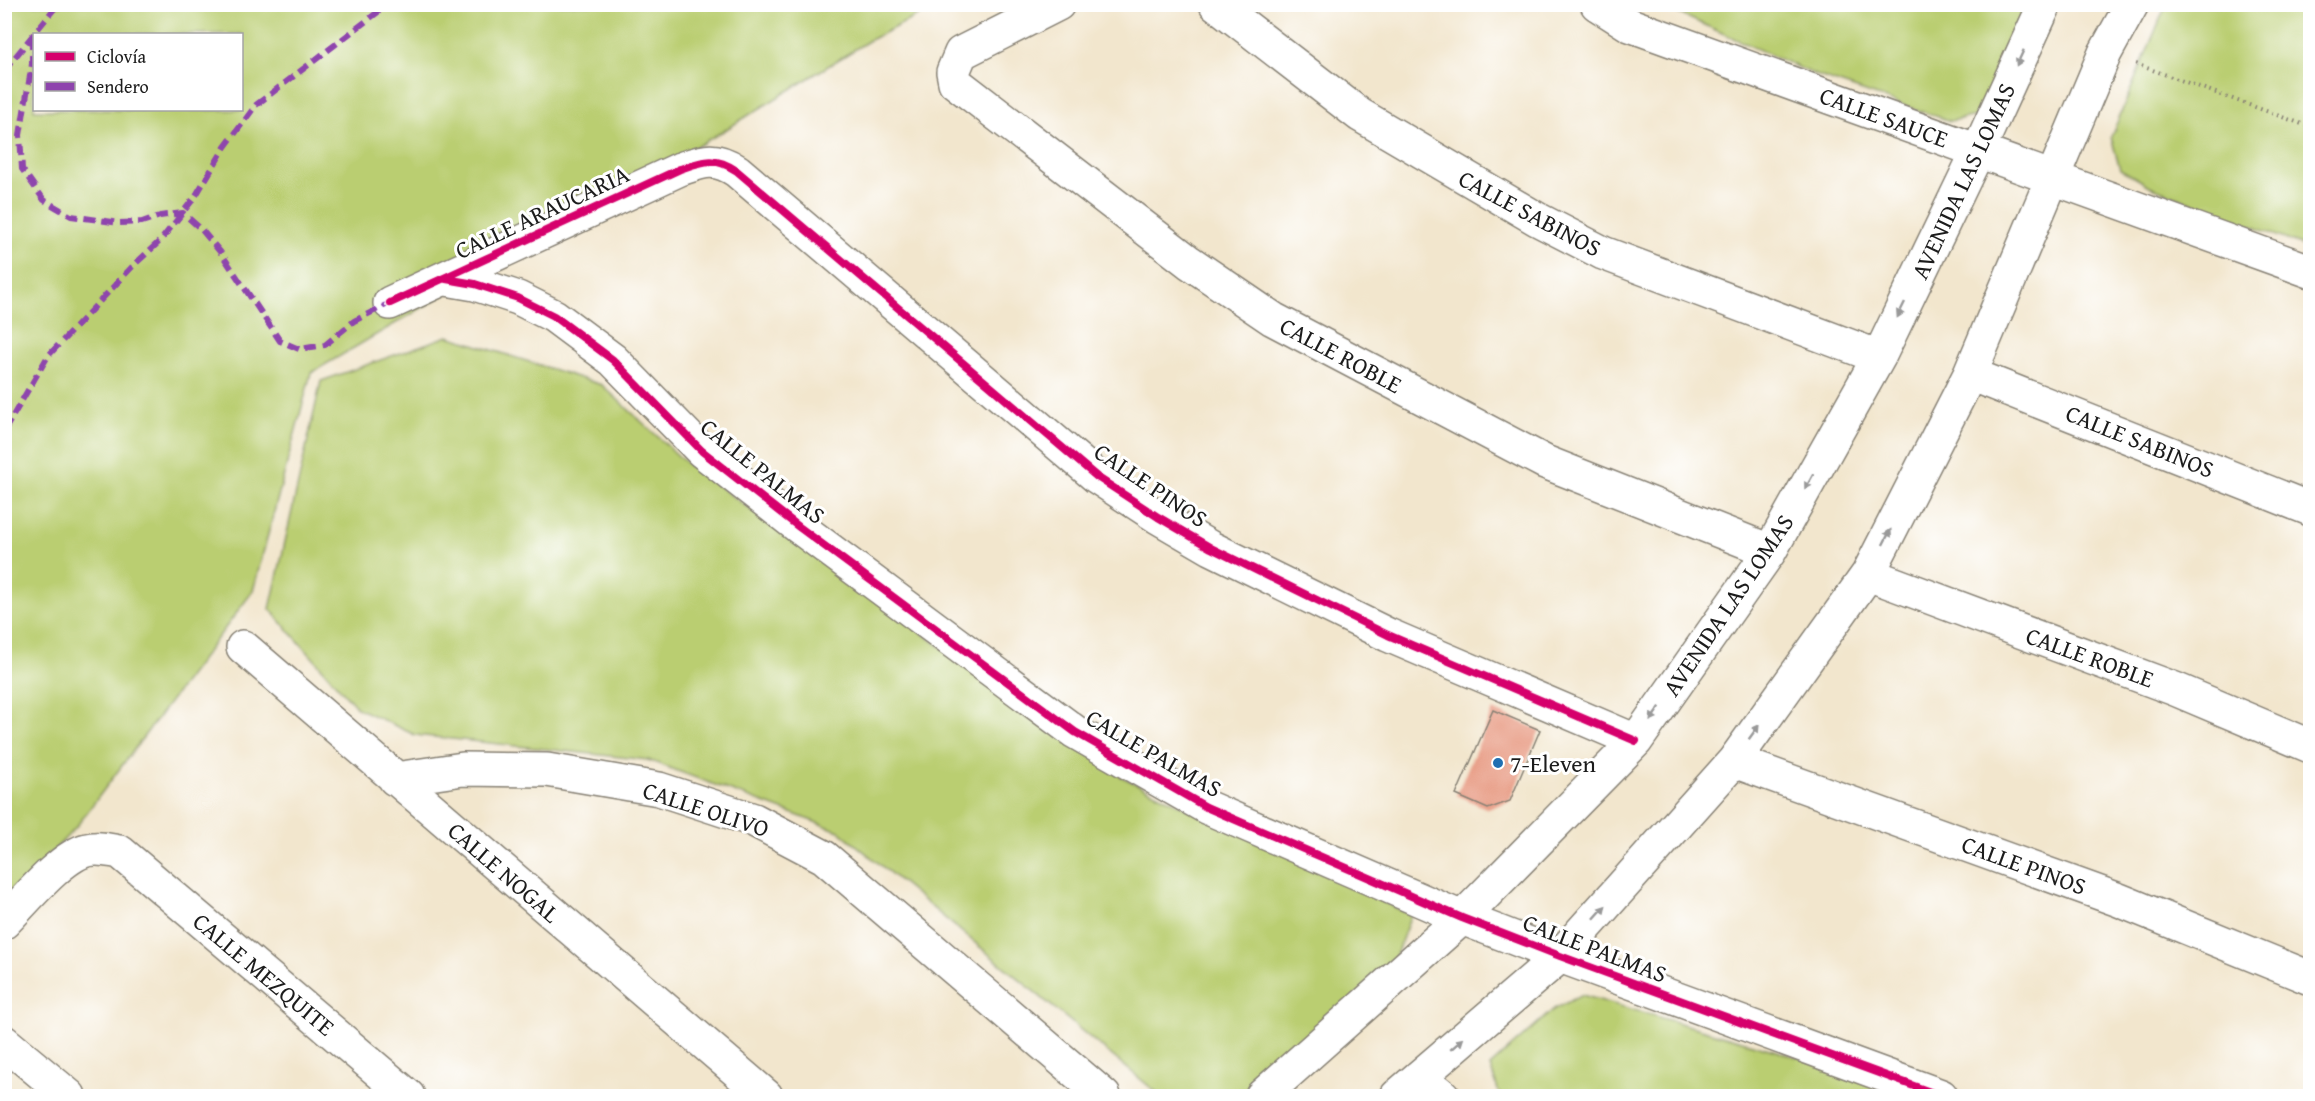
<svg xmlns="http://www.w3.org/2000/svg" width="2315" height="1101" viewBox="0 0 2315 1101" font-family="'Gentium Book Plus',serif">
<rect width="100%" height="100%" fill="#fff"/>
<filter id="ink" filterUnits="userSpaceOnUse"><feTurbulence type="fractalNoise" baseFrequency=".0167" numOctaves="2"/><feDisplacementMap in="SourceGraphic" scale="12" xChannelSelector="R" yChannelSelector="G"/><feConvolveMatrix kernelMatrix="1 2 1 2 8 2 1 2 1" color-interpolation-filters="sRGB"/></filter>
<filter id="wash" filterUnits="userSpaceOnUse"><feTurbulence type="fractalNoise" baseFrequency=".008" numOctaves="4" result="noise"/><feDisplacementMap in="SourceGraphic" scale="24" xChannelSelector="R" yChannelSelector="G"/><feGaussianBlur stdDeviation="1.35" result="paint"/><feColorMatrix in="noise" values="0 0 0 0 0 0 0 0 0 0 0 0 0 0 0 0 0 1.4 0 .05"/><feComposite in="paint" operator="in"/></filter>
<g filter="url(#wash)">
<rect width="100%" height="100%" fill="#f2e6cd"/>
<!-- green -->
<path fill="#bace71" stroke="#6b7546" stroke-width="1.5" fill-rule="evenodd" d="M5,5H939L870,40L725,130L311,373L253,591L76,827L5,902ZM34,34H242V110H34Z
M1660,5H2034L1976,116L1950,121L1813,74Z
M2166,5H2277L2310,16V249L2150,186L2120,169L2111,137Z
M448,336L602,385L685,462L1120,776L1411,915L1392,966L1246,1096H1161L839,831L648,760L415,735L357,708L270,609L321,381Z
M1582,995L1905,1088L1927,1096H1500L1490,1066L1554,1009Z"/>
<g id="blocks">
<!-- building -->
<path fill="#e6947c" d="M1493,710L1540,730L1510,801L1488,809L1456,795Z"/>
</g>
</g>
<g filter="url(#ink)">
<use href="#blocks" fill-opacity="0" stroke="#878174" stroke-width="1.5"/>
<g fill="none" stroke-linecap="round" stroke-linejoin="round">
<defs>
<path id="minor" d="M1058,4L961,53L953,72L955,82L1189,262L1273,319L1545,462L1770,551
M1216,4L1360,115L1537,219L1603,253L1879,357
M1597,4L1630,25L2310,271
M446,279L475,284L518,298L554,316L613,360L702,451L799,527L1075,732L1206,807L1462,918L1560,956L1941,1096
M390,303L680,169C704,161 714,156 737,171L1097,477L1158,517L1211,548L1388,635L1636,741
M1970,374L2310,509
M1868,574L2175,689L2310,746
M243,647L766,1096
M1734,761L2119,900L2310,978
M395,779L463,769L547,770L659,789L754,820L824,857L1104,1096
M4,922C24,902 61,856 87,850C98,847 108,850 120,852L408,1096
M4,1042L69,1096
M1419,1077L1443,1096
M1262,1096L1462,918L1636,741L1770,551L1879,357L1978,151L2045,4
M1397,1096L1560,956L1734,761L1868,574L1970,374L2105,53L2132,4"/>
</defs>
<!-- minor casing -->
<use href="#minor" stroke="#878174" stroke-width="36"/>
<!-- path -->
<path stroke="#878174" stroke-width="4" stroke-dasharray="1.5 4.5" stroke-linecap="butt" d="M2136,64L2310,127"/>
<!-- minor -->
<use href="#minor" stroke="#fff" stroke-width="33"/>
<!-- quiet -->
<path stroke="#8e44ad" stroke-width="6" stroke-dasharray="12 6" stroke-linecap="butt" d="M32,37V64L20,135L22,169L44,200L71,216L120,223L142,222L160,216L183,213L201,229L221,253L280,341L299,349L325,345L354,321L390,303
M4,71L58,4
M4,431L48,356L133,266L161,240L195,197L225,147L256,105L378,12L392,4"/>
<defs>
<path id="cycleway" d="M446,279L475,284L518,298L554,316L613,360L702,451L799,527L1075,732L1206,807L1462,918L1560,956L1941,1096
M390,303L680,169C704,161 714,156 737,171L1097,477L1158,517L1211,548L1388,635L1636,741"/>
</defs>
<!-- cycleway casing -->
<use href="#cycleway" stroke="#fff" stroke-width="11"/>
<!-- cycleway -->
<use href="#cycleway" stroke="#d6006c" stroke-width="8"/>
</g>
<!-- one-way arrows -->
<defs><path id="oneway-solid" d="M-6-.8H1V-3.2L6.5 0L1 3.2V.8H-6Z" transform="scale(1.5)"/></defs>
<g fill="#999">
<use href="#oneway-solid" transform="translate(2020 58) rotate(115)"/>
<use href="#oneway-solid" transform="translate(1901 310) rotate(116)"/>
<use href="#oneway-solid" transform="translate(1809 482) rotate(119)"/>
<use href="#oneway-solid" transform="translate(1887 537) rotate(-63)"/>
<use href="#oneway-solid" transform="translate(1655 714) rotate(125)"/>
<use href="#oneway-solid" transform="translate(1754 732) rotate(-54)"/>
<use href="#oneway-solid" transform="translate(1600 912) rotate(-48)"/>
<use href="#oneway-solid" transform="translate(1457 1044) rotate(-41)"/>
</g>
</g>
<!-- markers -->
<circle fill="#1f6fb2" stroke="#fff" stroke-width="2" cx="1498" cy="763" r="6"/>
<g text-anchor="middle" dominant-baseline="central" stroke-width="6" stroke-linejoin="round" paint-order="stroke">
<!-- street labels -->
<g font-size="24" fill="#1c1c1c" stroke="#fff">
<text transform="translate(1884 117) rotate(20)">CALLE SAUCE</text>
<text transform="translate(1963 181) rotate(-65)">AVENIDA LAS LOMAS</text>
<text transform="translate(542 212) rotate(-25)">CALLE ARAUCARIA</text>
<text transform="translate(1530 213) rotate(28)">CALLE SABINOS</text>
<text transform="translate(1341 355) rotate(28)">CALLE ROBLE</text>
<text transform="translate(2140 441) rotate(22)">CALLE SABINOS</text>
<text transform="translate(763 471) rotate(39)">CALLE PALMAS</text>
<text transform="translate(1151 485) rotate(34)">CALLE PINOS</text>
<text transform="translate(1728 605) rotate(-56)">AVENIDA LAS LOMAS</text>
<text transform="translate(2090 657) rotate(20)">CALLE ROBLE</text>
<text transform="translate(1154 753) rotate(30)">CALLE PALMAS</text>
<text transform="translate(706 809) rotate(18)">CALLE OLIVO</text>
<text transform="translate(2024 865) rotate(20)">CALLE PINOS</text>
<text transform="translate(504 872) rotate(41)">CALLE NOGAL</text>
<text transform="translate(1595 948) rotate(21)">CALLE PALMAS</text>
<text transform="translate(264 974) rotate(40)">CALLE MEZQUITE</text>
</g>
<!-- poi labels -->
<g font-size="24" fill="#1c1c1c" stroke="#fff" text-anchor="start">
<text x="1510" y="763">7-Eleven</text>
</g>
</g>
<!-- margin -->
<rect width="2315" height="1101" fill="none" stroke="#fff" stroke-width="24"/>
<!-- legend -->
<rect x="33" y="33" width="210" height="78" fill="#ffffff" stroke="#a4a4a4" stroke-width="1.5"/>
<rect x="45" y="52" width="30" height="9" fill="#d6006c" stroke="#a4a4a4" stroke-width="1.5"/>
<text x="87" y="63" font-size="18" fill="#1c1c1c">Ciclovía</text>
<rect x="45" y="82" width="30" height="9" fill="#8e44ad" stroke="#a4a4a4" stroke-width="1.5"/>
<text x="87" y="93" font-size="18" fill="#1c1c1c">Sendero</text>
</svg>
